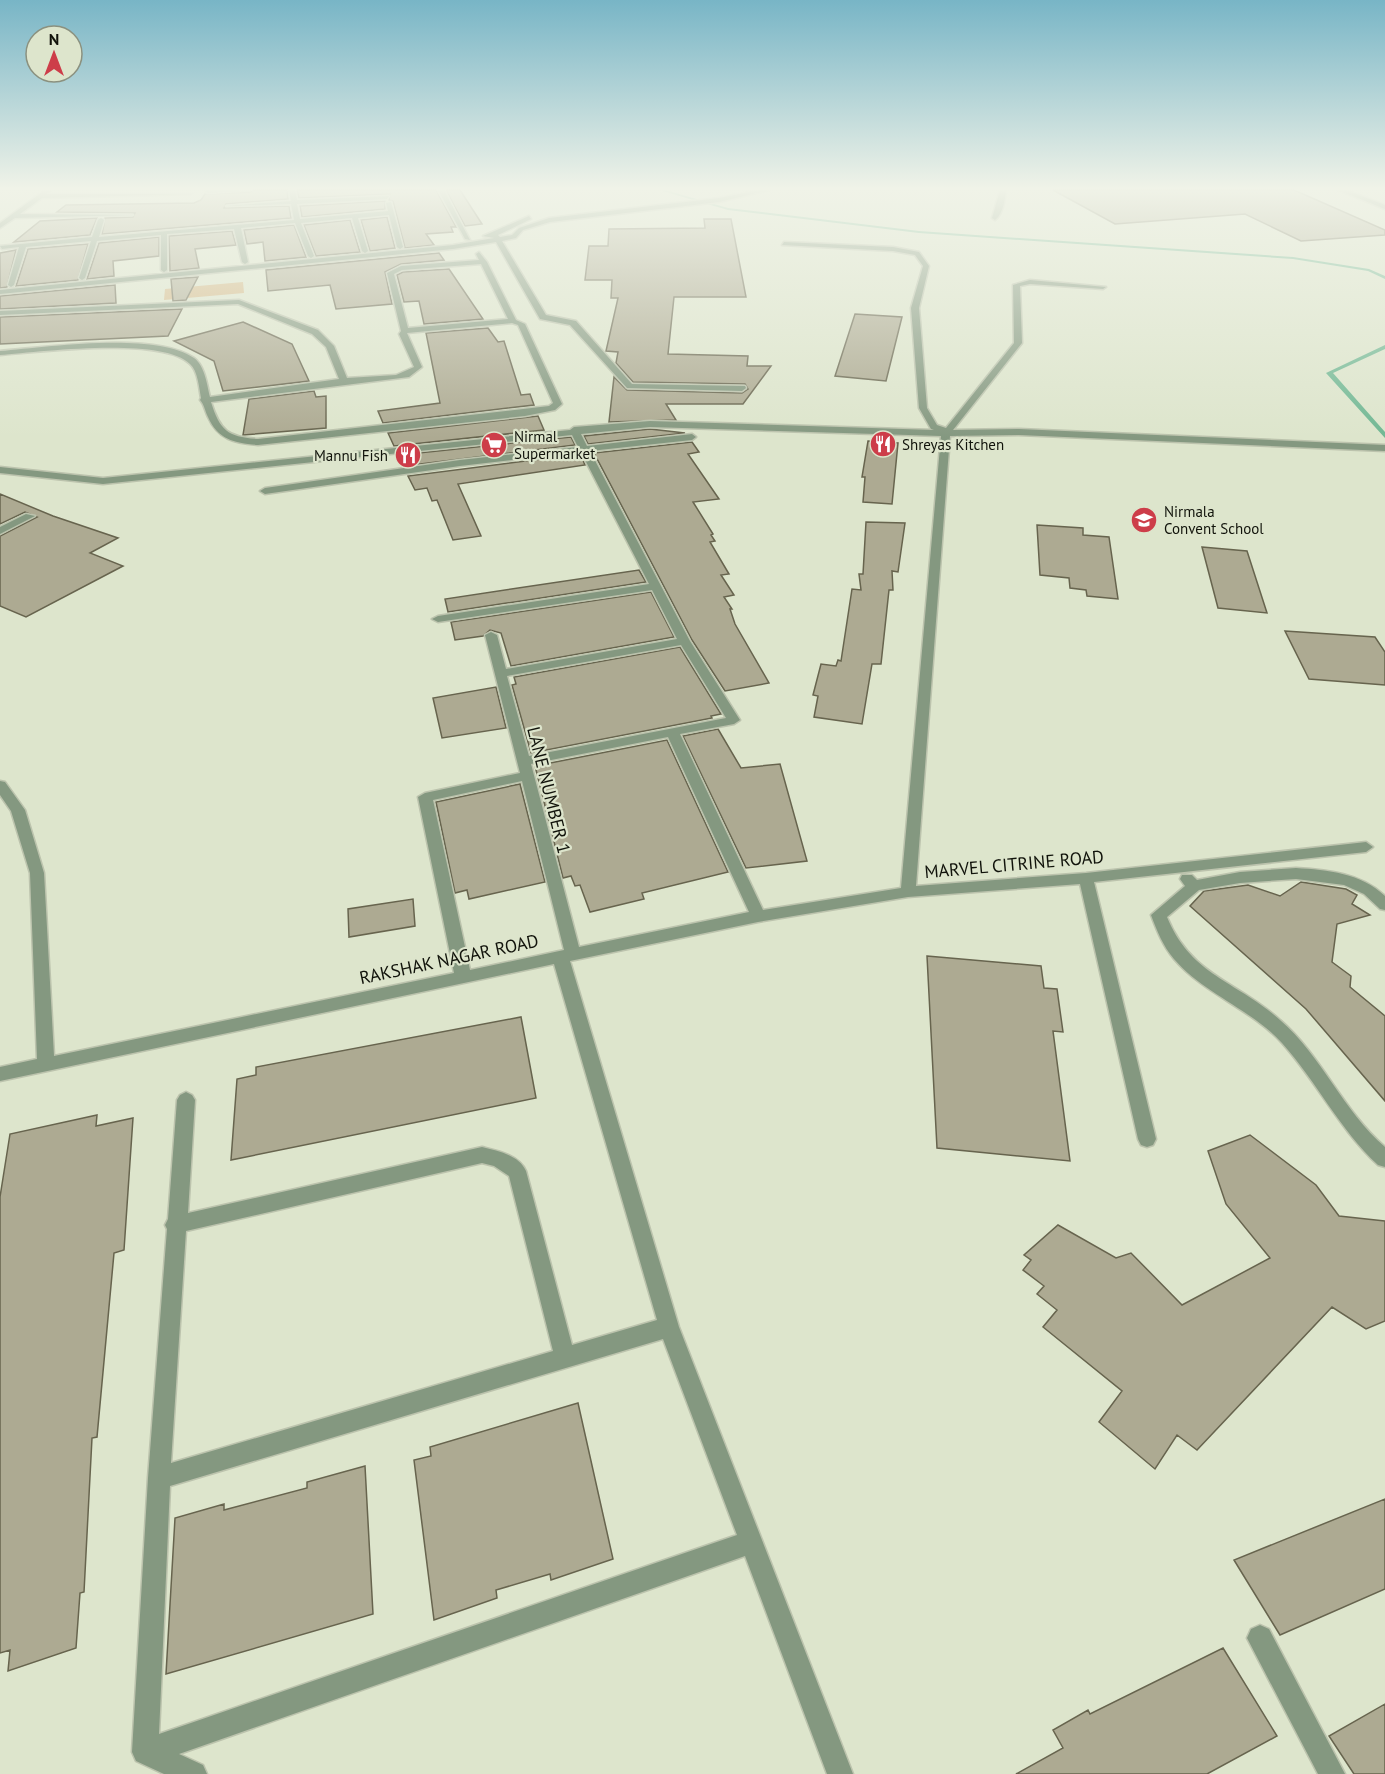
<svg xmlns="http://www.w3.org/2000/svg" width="1385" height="1774" viewBox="0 0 1385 1774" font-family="'PT Sans',sans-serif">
<rect width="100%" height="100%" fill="#dde5cc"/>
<!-- green -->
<path fill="#d4b683" d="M243,282L244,293L164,300L165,289Z"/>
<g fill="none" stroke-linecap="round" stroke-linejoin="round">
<!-- stream -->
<path fill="#70b793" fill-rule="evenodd" d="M659,190H665L728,208L919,231L1293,257L1369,269L1385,276V279L1368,271L1293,259L919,233L728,210Z
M1385,345V349L1333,373L1385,432V438L1326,373Z"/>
</g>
<!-- building -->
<path fill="#adaa92" stroke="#67644e" stroke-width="1.5" d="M253,190H287L288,199L226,204L224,208L289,206L291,218L102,234L105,218L133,217L135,213L57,212L66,205L194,203L201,200L205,194L251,192Z
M297,190H436L456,227H451L453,232L426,234L434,245L405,248L393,201L389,200L390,194L299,198Z
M446,190H460L482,224L465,226Z
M1053,190H1294L1385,230V235L1301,241L1245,214L1115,224Z
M385,201V209L302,217L300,206Z
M387,217L395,248L370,251L361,220Z
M97,218L90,235L14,242L40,221Z
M704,219H731L746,297H674L668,354L748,356L747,366H771L743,404H666L676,420L609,422L614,377L627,390L742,393L748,389L745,384L633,382L616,363L618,352L606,351L618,298H611L612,280H585L589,246H608L609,229L705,228Z
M350,220L360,252L316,256L304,225Z
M294,225L306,257L265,261L263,242L247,244L244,230Z
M232,231L236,245L195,249L199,268L170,271L169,236Z
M159,237V256L113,261L114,276L87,279L99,243Z
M88,244L78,280L16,286L28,249Z
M16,250L7,287L0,288V253Z
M439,253L444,260L401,264L385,272L392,304L336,309L330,285L268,291L266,270Z
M449,269L483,319L424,324L419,301L404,302L397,275L403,272Z
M198,277L186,300L173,301L171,279Z
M115,285L116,303L0,309V296Z
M182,309L168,336L0,344V317Z
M855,314L902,317L886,381L835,376Z
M243,322L292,344L309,381L223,391L214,361L174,341Z
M488,328L498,342L504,341L521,395L530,394L534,405L383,423L378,411L440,403L426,333Z
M314,391L316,397L326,396V428L243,435L249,399Z
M538,416L544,430L394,446L388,433Z
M650,429L685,433L588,444L584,436Z
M571,437L575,445L404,466L399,455Z
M868,441L898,443L892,504L863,502L865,477H862Z
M692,442L699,452L688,454L719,499L693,502L713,534L711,535L715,541L710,542L729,574L721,575L734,595L724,597L732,609H730L735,624L769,683L725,691L692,640L594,453Z
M580,454L585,465L458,484L481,536L453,540L437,500L432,501L427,488L415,490L408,476Z
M0,494L53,516L118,538L90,553L123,566L26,617L0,606V536L37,517L25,512L0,524Z
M866,522L905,523L898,572L892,571L893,590H889L881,664H872L862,724L814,717L818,696L813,695L821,664L836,666L838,660L841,661L852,589L861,590L859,574H863Z
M1037,525L1083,528V535L1109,537L1118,599L1087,596L1086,590L1070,588L1069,578L1040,575Z
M1202,547L1247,551L1267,613L1218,608Z
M639,570L646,582L448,612L445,599Z
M651,592L674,637L511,666L501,633L490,630L483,636L455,640L451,622Z
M1285,631L1375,637L1385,652V685L1309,679Z
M680,647L721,714L711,716L712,718L531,753L512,685L516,684L514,677Z
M496,687L506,728L442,738L433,698Z
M718,729L741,768L780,764L807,861L746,868L683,736Z
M667,740L728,872L642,893L644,899L590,912L580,885L575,886L571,876L563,878L535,766Z
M520,784L545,882L469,899L467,890L455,893L436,802Z
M1301,882L1346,889L1357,895L1352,904L1370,915L1337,924L1332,962L1351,976L1350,987L1385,1016V1101L1306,1009L1190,906L1204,891L1248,885L1280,896Z
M413,899L415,926L349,937L348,909Z
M927,956L1041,966L1044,988L1057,989L1063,1032L1053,1031L1070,1161L937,1148Z
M521,1017L536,1098L231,1160L237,1079L256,1075V1067Z
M97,1115L96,1126L133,1118L124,1250L114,1253L97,1437L92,1438L84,1592L80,1593L76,1648L8,1671L10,1650L0,1653V1197L10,1134Z
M1250,1135L1316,1185L1339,1216L1385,1221V1321L1366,1329L1332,1307L1197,1450L1177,1435L1155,1469L1099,1422L1122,1391L1043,1327L1057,1310L1037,1294L1044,1286L1023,1270L1031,1260L1024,1255L1058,1225L1116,1258L1131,1253L1182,1305L1270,1258L1226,1204L1208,1151Z
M578,1403L613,1559L551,1580L550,1574L496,1590L497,1598L434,1620L414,1460L431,1456L430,1447Z
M365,1466L373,1614L166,1674L175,1518L224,1504V1510L307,1488V1482Z
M1385,1499V1589L1280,1635L1234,1560Z
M1223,1648L1277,1736L1207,1774H1016L1063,1748L1053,1730L1088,1710L1090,1714Z
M1385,1704V1774H1354L1329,1736Z"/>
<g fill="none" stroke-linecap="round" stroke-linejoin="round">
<defs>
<path id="minor" d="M45,190L50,191L46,194H191L42,198L20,214L133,215L15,218L0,228V223Z
M205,190H251L207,193Z
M289,190H295L297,200L389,196L387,199L297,204L300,219L388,211L386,203L391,202L403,247L400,249L397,247L389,215L358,218L368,251L365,253L362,251L352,218L301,223L314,256L311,258L308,256L295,223L241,228L248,262L245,264L242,262L234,229L167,234V270L164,272L161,270V235L97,241L85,278L82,280L79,278L91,241L26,247L14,285L11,287L8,285L19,247L2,249L0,246L92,237L98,220L101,218L104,220L99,237L294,220L291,204L226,206L291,201Z
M438,190H444L470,240L465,239Z
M759,190H769L719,202L550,222L523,230L516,238L502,241L546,315L576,321L632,384L745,386L746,388L742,391L627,388L570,325L540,319L496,242L453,249L0,294V290L453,245L494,238L483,236L529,216L531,219L498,235L500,237L512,235L519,228L549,218L719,198Z
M1000,190H1006C1005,200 1003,214 995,220L992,218Z
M1338,190H1346L1385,205V209Z
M784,242L893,247L919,252L929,266L919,308L927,408L937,425L946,428L1014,343L1013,285L1030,280L1106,287L1103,289L1030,284L1020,286L1022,343L953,430L1019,429L1385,445V451L1019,435L950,436L916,886L1086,873L1366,842L1373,847L1366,852L1094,882L1156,1139L1153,1145L1147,1147L1141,1145L1138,1139L1080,884L908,897L758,922L570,961L679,1327L853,1774H827L745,1556L179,1754L203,1765L207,1774H164L136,1761L132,1752L148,1478L167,1229L165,1225L168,1219L177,1100L180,1095L186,1092L192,1095L195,1100L188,1213L482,1147C498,1151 519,1155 526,1171L572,1345L657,1320L554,964L0,1081V1067L37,1059L30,873L11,811L0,795V781L5,782L25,810L44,873L54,1056L454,973L418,797L425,793L520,773L485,635L491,632L497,635L506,669L677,639L652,590L438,622L432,619L438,616L649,584L581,452L460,466L265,494L260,491L265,488L460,460L578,447L572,435L103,484L0,473V467L103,478L570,430L574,427L650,421L934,430L931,429L919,408L911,308L923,266L915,255L893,251L782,245ZM650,427L941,436L901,888L763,910L680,734L734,724L740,720L690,641L590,451L692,440L696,437L692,434L587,446L581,434ZM681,645L726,718L529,756L507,676ZM668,737L749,912L579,947L531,764ZM522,781L564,950L470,970L433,800ZM482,1163L494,1166L509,1176L553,1351L171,1463L186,1231ZM663,1339L737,1535L159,1734L170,1486Z
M479,252L487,262L516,320L525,324L562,404L555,410L525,416L258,445C235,443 218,440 208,417C205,411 204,404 200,400L201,398C199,388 198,371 190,364C162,336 39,352 0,355V351C47,347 155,331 194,358C205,366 207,385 210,397L339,379L326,347L312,334L238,304L0,315V311L239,300L318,330L334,346L347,378L396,375L414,367L399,334L401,331L387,273L401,266L479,260L476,254ZM481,264L508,319L408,328L394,274L402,270ZM512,323L518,325L553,403L549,406L258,439C228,437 220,431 211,402L409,377L422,367L407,333Z
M26,514L35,516L0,534V527Z
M1296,868C1328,870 1361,873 1385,896V910L1380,909L1364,894L1344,885L1296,879L1240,883L1199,890L1167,917C1191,976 1237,981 1280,1020C1322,1056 1343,1111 1385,1147V1167L1378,1165C1339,1129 1317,1082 1282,1043C1251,1009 1204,994 1174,959C1163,946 1157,931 1151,915L1185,886L1180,879L1182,875H1192L1197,880L1240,872Z
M1260,1625L1269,1629L1345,1774H1318L1247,1638L1251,1629Z"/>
</defs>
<!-- minor casing -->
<use href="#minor" stroke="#bcc3ad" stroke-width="3"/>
<!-- minor -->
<use href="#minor" fill="#849880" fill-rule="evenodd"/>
</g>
<!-- sky -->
<linearGradient id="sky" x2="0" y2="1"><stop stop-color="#78b5c6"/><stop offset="0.43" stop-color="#f0f3e8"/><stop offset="1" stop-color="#f0f3e8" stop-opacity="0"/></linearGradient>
<rect width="1385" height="438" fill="url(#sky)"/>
<!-- icons -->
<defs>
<symbol id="restaurant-disc" viewBox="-11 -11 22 22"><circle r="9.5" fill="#cd3d49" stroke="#dde5cc"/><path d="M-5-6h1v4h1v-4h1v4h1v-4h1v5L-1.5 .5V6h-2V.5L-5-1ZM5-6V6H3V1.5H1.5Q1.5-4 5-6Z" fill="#fff"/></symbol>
<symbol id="supermarket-disc" viewBox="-11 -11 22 22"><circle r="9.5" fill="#cd3d49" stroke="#dde5cc"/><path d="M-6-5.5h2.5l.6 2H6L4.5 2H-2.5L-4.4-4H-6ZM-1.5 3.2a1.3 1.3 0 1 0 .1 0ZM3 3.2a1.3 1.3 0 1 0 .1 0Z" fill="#fff"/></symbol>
<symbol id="school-disc" viewBox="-11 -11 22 22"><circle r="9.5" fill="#cd3d49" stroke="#dde5cc"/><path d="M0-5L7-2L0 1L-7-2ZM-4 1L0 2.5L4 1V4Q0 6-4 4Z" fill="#fff"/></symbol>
</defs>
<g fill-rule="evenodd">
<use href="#restaurant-disc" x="868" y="429" width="30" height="30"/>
<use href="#supermarket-disc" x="479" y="430" width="30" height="30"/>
<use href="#restaurant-disc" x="393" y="440" width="30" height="30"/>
<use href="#school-disc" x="1129" y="505" width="30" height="30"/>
</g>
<g text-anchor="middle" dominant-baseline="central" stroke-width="4.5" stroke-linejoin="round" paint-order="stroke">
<!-- far-poi labels -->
<g font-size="15" fill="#11130b" stroke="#dde5cc" text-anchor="start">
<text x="514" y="436">Nirmal<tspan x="514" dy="17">Supermarket</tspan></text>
<text x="902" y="444">Shreyas Kitchen</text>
<text x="388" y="455" text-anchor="end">Mannu Fish</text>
<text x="1164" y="511">Nirmala<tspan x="1164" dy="17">Convent School</tspan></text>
</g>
<!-- street labels -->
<g font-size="18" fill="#11130b" stroke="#dde5cc">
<text transform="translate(549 790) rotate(76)">LANE NUMBER 1</text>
<text transform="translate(1014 864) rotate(-5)">MARVEL CITRINE ROAD</text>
<text transform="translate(449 959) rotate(-12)">RAKSHAK NAGAR ROAD</text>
</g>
</g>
<!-- north arrow -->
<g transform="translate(54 54)"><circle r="28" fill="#dde5cc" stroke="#8b917f" stroke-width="1.5"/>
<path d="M0-4.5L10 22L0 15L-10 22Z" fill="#cd3d49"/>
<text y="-9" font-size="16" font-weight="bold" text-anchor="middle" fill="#11130b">N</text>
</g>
</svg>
